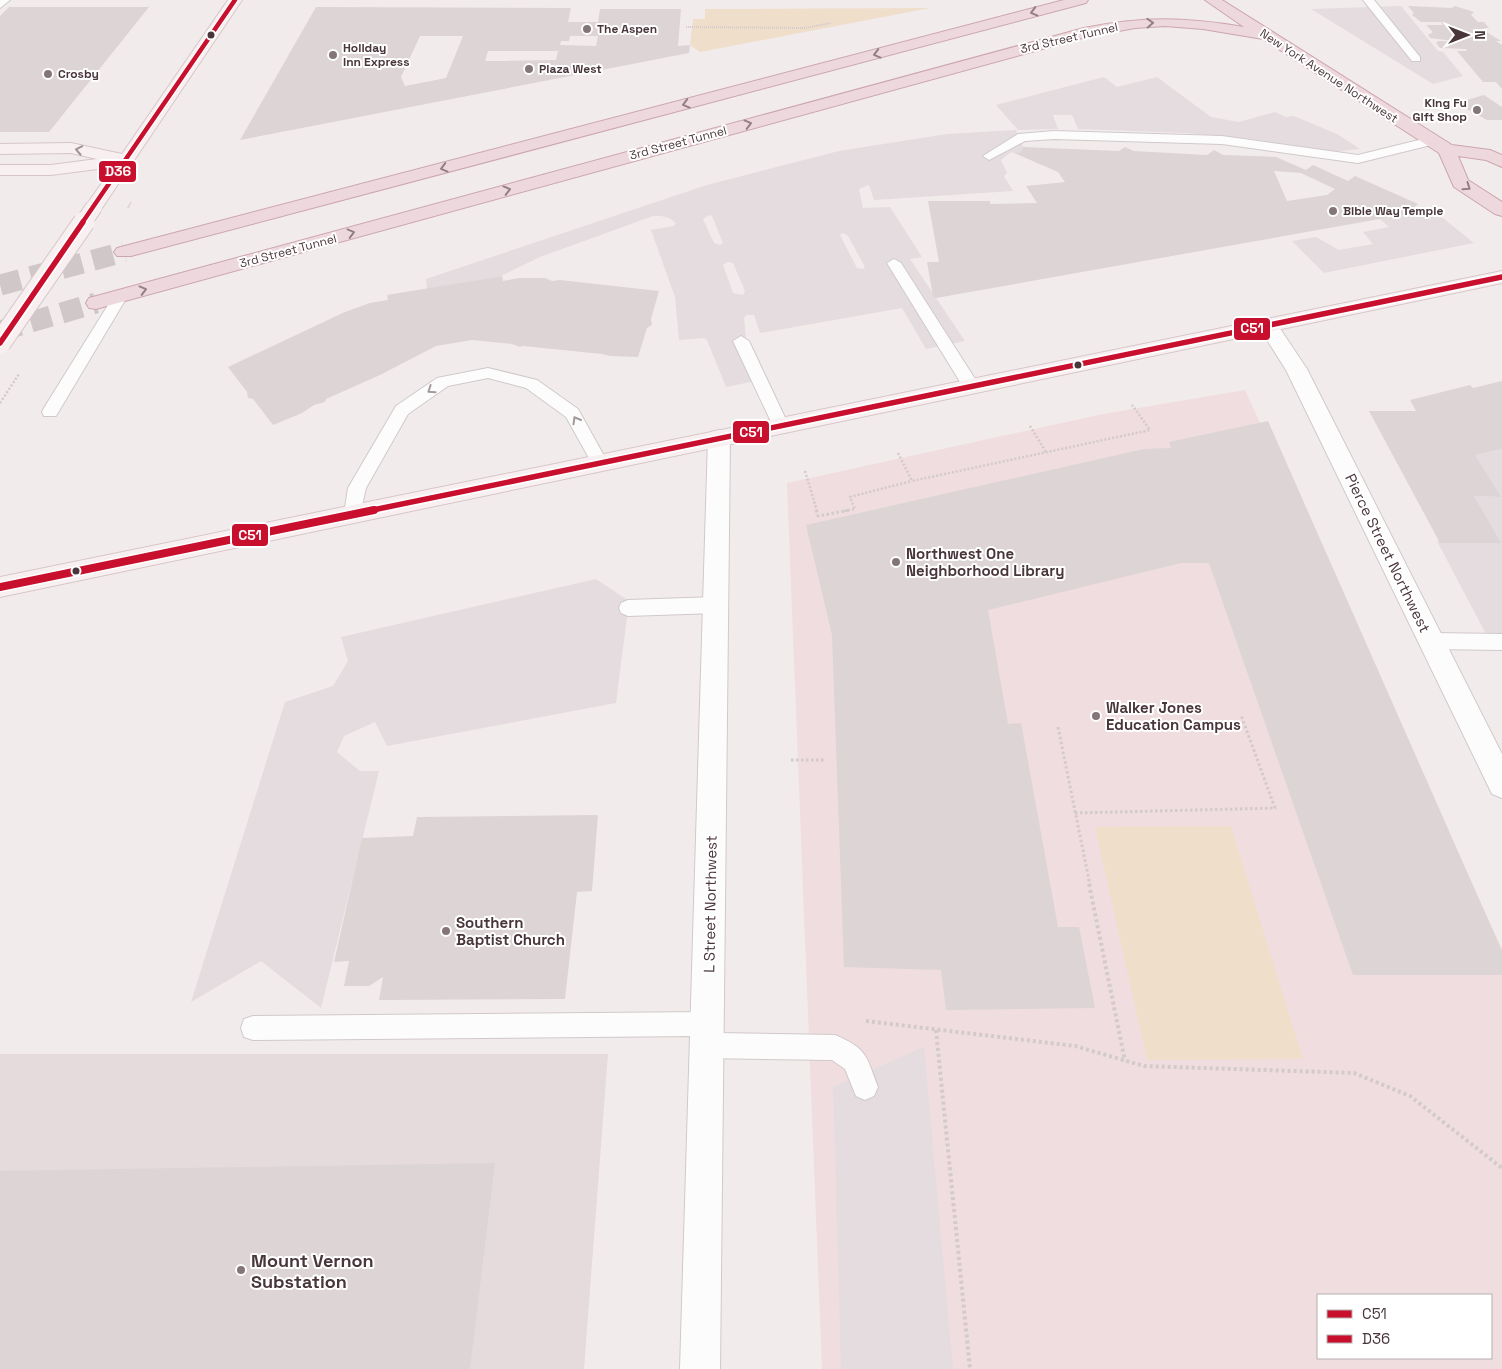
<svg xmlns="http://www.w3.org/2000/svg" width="1502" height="1369" viewBox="0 0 1502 1369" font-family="'Space Grotesk',sans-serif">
<rect width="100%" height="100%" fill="#f2ebec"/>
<!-- industrial -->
<path fill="#e5dbdd" d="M0,1054H608L584,1369H0Z"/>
<!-- education -->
<path fill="#f0dddf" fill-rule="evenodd" d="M1245,390L1502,949V1369H822L787,483L1103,414ZM1318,1295H1491V1358H1318Z"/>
<!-- green -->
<path fill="#efdeca" d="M930,8L700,52L690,45L693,19H705V9Z
M1231,826L1303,1059L1147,1060L1095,827Z"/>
<!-- parking -->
<path fill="#e4dcde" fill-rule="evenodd" d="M1401,6L1438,51L1443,52L1463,76L1433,84L1311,9Z
M1104,77L1117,87L1157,77L1211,117L1239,122L1275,112L1286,117L1294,116L1337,134L1360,149L1330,152L1244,138L1185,133L1078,129L1072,115H1053L1058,129L1018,130L996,105Z
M1016,130L1023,147L1020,153L1011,152L1001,160L1007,173L1004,176L1013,191L874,200L869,185L859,189L863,208L890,207L922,257L910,259L965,341L926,349L902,308L760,333L754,315H746L744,318L746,339L765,379L726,387L707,340L704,338L679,340L675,297L651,230L674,226L676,223L669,218L661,216H653L540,257L501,276L427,289L426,279L707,185L839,151L947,134ZM709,215L712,216L723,243L720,245L714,243L703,219ZM843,233L848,236L865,267L863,269L857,268L840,235ZM728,262L733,263L745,291L743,295L733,293L723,265Z
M1418,212L1443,218L1474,243L1324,273L1292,241L1316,237L1339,250L1373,244L1363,232L1389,227L1380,219Z
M1502,449V636H1487L1437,541L1500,543L1474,496L1500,497L1475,455Z
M596,579L629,601L616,703L387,746L375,722L344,736L337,752L360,771H379L321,1008L261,961L191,1002L285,702L333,686L348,661L341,637Z
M924,1047L953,1369H841L833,1087Z"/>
<!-- building -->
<path fill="#dcd4d5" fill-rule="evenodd" d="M1408,6L1452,8L1455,6L1474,12L1471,15L1478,22H1484L1489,28H1484L1488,33L1501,41H1496L1502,45V89L1496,82H1483L1457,51H1467L1466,49L1440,48L1436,43L1438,41L1462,42L1430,38L1428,35L1433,32L1426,25H1443L1441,22H1421L1412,15L1414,13Z
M9,7H149L49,132H0V16Z
M316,7L571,8L568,22H598L600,9H681L678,46L690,45L689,53L240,140ZM420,36H463L446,78L405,86L401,77ZM570,36H598L596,46L560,45L561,41H569ZM488,51H558L556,60L485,61Z
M1484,95L1502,107V120H1487L1456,103Z
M1023,147L1119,151L1125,147L1134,151L1207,155L1214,150L1223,155L1276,157L1306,170L1313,165L1348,181L1355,176L1418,204L1412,209L1419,212L936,298L933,296L927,262H939L928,201H990V204L1037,203L1026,186L1065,182L1058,172L1012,152L1020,153ZM1274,171L1301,173L1335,189L1327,195L1287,201Z
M502,276L503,281L519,278H545L552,281L560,280L659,291L651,319L652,325L647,328L638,357L610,356L602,354L523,346L520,347L512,344L472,340L436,346L380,375L326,399L325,402L314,405L302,413L273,425L253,399L248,398L247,392L228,367L345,312L370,303L388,300L387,295Z
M1502,381V449L1475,455L1501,497L1474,496L1501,543H1440L1369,411H1416L1410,400L1470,385L1473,388Z
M1268,421L1502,951V975H1353L1209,563H1181L988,610L1008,724L1021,723L1058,927H1079L1095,1008L946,1010L941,970L844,967L832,635L806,525L1144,449L1171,448L1169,442Z
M598,815L592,891L577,892L565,999L379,1000L383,977L369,986H344L349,961L334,962L362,838L413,836L417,817Z
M495,1163L470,1369H0V1171Z"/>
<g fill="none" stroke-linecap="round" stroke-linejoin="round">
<!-- highway-tunnel -->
<path stroke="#d0c7c9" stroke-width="21" stroke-dasharray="21 11" stroke-linecap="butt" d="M0,285L124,252
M0,331L96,303"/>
<defs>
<path id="lane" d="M0,0H10L0,8Z
M1363,0H1374L1420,57V61H1412Z
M1054,131L1222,136L1358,155L1431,137L1437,141L1435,144L1358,163L1222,144L1054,139L1025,141L989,160L983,156L1018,134Z
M894,259L901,263L977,382L979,386L977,390H965L887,263Z
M120,292L127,297L56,416H44L42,412L44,408L113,297Z
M741,336L749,341L789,426L787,430H775L773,426L733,341Z
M488,368L537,380L578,409L608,463L606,467L600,469L594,467L566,417L526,388L488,378L448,386L408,414L366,488L359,519L353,521L347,519L344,514L348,488L396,406L437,378Z
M716,597L723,600L725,605L723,610L716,613L628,616L621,613L619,608L621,603L628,600Z
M1432,633L1502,634V650L1432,649L1425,647L1422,641L1425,635Z
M707,1012L716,1015L719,1024L716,1033L835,1035C868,1049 866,1056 878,1087L874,1096L865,1100L856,1096L845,1069L832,1060L706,1058L697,1054L693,1045L697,1036L253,1040L244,1037L241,1028L244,1019L253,1016Z"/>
<path id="street" d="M1268,319L1275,321L1307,369L1502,754V798L1492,794L1286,370L1258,326L1261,321Z
M719,430L727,432L730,438L720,1369H680L708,438L711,432Z"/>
<path id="secondary" d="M228,0H242L100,211H88L85,207L113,167L51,175H0V165H51L97,159L71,153L0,154V144L71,143L122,154Z
M1502,271V283L0,597V577Z"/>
<path id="highway" d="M1064,0H1088L1086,3L131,256H117L114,252L117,248Z
M1205,0H1222L1452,145L1490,150L1502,155V167L1486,160L1458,156L1468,180L1502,202V216L1495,214L1454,187L1439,153L1263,39L1203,29L1165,26L1135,28L1086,37L96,309L89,308L86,303L89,298L1084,28C1143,16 1185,17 1244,27Z"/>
</defs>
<!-- lane casing -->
<use href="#lane" stroke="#d0c9ca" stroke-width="2"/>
<!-- street casing -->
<use href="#street" stroke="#d0c9ca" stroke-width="2"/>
<!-- secondary casing -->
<use href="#secondary" stroke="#d7c6c8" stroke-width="2"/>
<!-- highway casing -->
<use href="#highway" stroke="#cca5ad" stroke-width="2"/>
<!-- path-far3 -->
<path stroke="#d2cacb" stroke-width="2" stroke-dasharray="1 1" stroke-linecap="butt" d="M686,27L805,28L831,23"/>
<!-- path-far2 -->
<path stroke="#d2cacb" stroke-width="2.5" stroke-dasharray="2 2" stroke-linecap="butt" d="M1030,426L1046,452
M898,453L912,481L1150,430L1132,405
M805,471L817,511
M844,511L855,509L850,497L912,481"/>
<!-- path-far1 -->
<path stroke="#d2cacb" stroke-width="3" stroke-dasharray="2.5 2.5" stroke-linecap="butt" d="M816,510L818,516L850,510
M1058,727L1090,885
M791,760H826
M1075,813L1275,808L1241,715"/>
<!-- path -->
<path stroke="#d2cacb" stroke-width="4" stroke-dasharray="3 3" stroke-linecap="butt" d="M1089,884L1125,1061
M866,1021L1075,1046L1144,1066L1354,1073L1410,1096L1502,1168
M936,1030L970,1369"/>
<!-- lane -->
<use href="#lane" fill="#fdfcfc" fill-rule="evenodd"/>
<!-- street -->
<use href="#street" fill="#fdfcfc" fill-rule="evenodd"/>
<!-- secondary -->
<use href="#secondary" fill="#f7eff0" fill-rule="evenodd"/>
<!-- highway -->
<use href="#highway" fill="#edd9dd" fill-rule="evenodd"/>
<defs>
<path id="secondary-bridge-far1" d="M83,223L94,207"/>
<path id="secondary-bridge" d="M0,343L84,222"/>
</defs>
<!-- secondary-bridge-far1 casing -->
<use href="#secondary-bridge-far1" stroke="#d7c6c8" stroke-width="18" stroke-linecap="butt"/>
<!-- secondary-bridge casing -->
<use href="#secondary-bridge" stroke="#d7c6c8" stroke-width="23" stroke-linecap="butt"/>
<!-- path-bridge-far1 -->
<path stroke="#d2cacb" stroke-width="2" stroke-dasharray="1 1" stroke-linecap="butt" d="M128,208L131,202"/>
<!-- path-bridge -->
<path stroke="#d2cacb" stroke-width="2.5" stroke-dasharray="2 2" stroke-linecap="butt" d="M0,403L19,374"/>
<!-- secondary-bridge-far1 -->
<use href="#secondary-bridge-far1" stroke="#f7eff0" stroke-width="16"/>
<!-- secondary-bridge -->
<use href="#secondary-bridge" stroke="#f7eff0" stroke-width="21"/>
<defs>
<path id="bus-1-far1" d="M368,511L1502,277"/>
<path id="bus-1" d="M0,587L374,510"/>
<path id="bus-2-far1" d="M82,223L235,0"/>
<path id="bus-2" d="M0,343L83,222"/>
</defs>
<!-- bus-1-far1 casing -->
<use href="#bus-1-far1" stroke="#fff" stroke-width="9"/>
<!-- bus-1 casing -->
<use href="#bus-1" stroke="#fff" stroke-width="11"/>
<!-- bus-2-far1 casing -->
<use href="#bus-2-far1" stroke="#fff" stroke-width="7"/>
<!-- bus-2 casing -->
<use href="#bus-2" stroke="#fff" stroke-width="9"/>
<!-- bus-1-far1 -->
<use href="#bus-1-far1" stroke="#c8102e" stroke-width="5.5"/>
<!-- bus-1 -->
<use href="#bus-1" stroke="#c8102e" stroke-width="8"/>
<!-- bus-2-far1 -->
<use href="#bus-2-far1" stroke="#c8102e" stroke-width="4.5"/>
<!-- bus-2 -->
<use href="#bus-2" stroke="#c8102e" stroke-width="5.5"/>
</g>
<!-- one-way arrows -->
<defs><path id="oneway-chevron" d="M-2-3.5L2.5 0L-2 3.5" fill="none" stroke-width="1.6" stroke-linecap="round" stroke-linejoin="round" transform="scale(1.25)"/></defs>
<g stroke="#937f84">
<use href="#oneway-chevron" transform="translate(1034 12) rotate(165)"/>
<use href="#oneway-chevron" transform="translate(1150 23) rotate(-3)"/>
<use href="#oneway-chevron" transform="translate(877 54) rotate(165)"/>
<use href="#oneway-chevron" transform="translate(686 104) rotate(165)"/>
<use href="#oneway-chevron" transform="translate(748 124) rotate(-15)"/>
<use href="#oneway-chevron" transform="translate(444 168) rotate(165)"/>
<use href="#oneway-chevron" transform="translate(1467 187) rotate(35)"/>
<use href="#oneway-chevron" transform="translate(507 190) rotate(-15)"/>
<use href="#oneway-chevron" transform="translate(351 233) rotate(-15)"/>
<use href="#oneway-chevron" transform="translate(143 290) rotate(-15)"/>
</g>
<use stroke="#a09296" href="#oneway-chevron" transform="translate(79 150) rotate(-169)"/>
<g stroke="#a3999c">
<use href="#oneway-chevron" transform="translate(431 390) rotate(146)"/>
<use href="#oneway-chevron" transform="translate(576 420) rotate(-120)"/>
</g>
<!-- markers -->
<g fill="#847579" stroke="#fff" stroke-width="2">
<circle cx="587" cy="29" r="5"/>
<circle cx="333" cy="55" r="5"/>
<circle cx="529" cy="69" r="5"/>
<circle cx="48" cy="74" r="5"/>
<circle cx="1477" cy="110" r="5"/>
<circle cx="1333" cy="211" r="5"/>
<circle cx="896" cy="562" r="5"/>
<circle cx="1096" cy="716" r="5"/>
<circle cx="446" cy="931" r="5"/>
<circle cx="241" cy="1270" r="5"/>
</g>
<g fill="#49363b" stroke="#fff" stroke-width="2">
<circle cx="211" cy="35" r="4.5"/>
<circle cx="1078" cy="365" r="4.5"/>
<circle cx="76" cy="571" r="4.5"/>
</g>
<g text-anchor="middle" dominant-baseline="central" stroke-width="4" stroke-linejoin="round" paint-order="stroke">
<!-- far-poi labels -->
<g font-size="12" font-weight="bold" fill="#49363b" stroke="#fff" text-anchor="start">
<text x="597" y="29">The Aspen</text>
<text x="343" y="48">Holiday<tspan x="343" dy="14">Inn Express</tspan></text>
<text x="539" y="69">Plaza West</text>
<text x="58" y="74">Crosby</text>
<text x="1467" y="103" text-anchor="end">King Fu<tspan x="1467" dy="14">Gift Shop</tspan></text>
<text x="1343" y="211">Bible Way Temple</text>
</g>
<!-- far-street labels -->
<g font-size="12" fill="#49363b" stroke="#fff">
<text transform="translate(1069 38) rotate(-13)">3rd Street Tunnel</text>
<text transform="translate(1329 76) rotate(33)">New York Avenue Northwest</text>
<text transform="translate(678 143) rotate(-15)">3rd Street Tunnel</text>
<text transform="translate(288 251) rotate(-15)">3rd Street Tunnel</text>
</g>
<!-- poi labels -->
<g font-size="15" font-weight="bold" fill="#49363b" stroke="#fff" text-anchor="start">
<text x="906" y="553">Northwest One<tspan x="906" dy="17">Neighborhood Library</tspan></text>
<text x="1106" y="707">Walker Jones<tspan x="1106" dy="17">Education Campus</tspan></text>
<text x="456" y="922">Southern<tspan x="456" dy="17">Baptist Church</tspan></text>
</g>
<!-- street labels -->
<g font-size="15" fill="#49363b" stroke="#fff">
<text transform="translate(1388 553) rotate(64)">Pierce Street Northwest</text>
<text transform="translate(710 904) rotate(-89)">L Street Northwest</text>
</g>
<!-- near-poi labels -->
<g font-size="18" font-weight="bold" fill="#49363b" stroke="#fff" text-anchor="start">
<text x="251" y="1260">Mount Vernon<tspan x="251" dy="21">Substation</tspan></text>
</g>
</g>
<g stroke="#fff" stroke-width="2">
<rect x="98" y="160" width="39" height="23" rx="5" fill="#c8102e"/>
<rect x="1233" y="317" width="38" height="24" rx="5" fill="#c8102e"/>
<rect x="732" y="420" width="38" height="24" rx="5" fill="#c8102e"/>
<rect x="231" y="523" width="38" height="24" rx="5" fill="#c8102e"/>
</g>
<g font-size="14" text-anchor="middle" font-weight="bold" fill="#fff">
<text x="118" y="176">D36</text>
<text x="1252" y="333">C51</text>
<text x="751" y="437">C51</text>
<text x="250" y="540">C51</text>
</g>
<!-- legend -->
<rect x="1317" y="1294" width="175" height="65" fill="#ffffff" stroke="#b6afb1"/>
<rect x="1327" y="1310" width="25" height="8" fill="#c8102e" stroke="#b6afb1"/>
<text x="1362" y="1319" font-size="15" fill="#49363b">C51</text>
<rect x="1327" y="1335" width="25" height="8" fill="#c8102e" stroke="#b6afb1"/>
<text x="1362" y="1344" font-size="15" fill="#49363b">D36</text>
<!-- north arrow -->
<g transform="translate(1467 35) rotate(90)" stroke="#ffffff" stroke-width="4" paint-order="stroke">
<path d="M0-4L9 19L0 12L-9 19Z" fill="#49363b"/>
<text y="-8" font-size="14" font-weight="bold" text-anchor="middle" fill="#49363b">N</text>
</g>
</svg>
